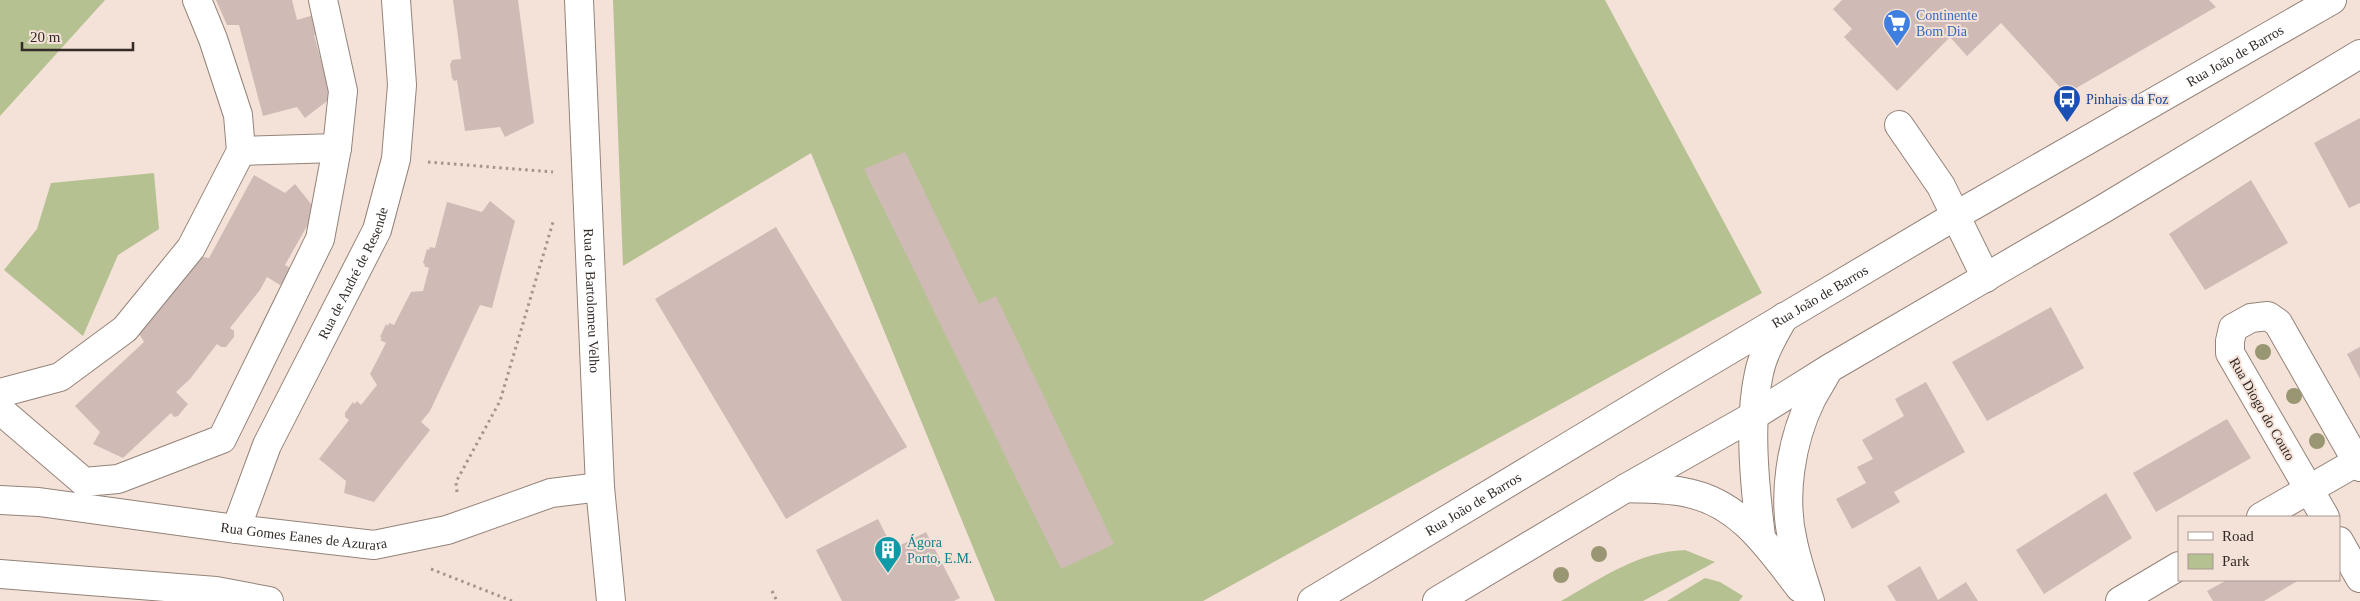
<svg xmlns="http://www.w3.org/2000/svg" width="2360" height="601" viewBox="0 0 2360 601" font-family="Georgia,serif">
<rect width="100%" height="100%" fill="#f4e1d7"/>
<!-- green -->
<path fill="#b5c191" d="M0,0H105L0,116Z
M613,0H1605L1762,293L1203,601H995L811,153L623,266Z
M154,173L159,229L118,255L83,336L4,270L37,229L51,183Z
M1685,550L1715,562L1643,601H1561C1602,578 1637,552 1685,550Z
M1705,578L1720,582L1743,596L1739,601H1667Z"/>
<!-- building -->
<path fill="#d0bab6" d="M216,0H292L297,20L314,15L318,34L314,35L331,98L305,118L297,107L263,116L239,25H227Z
M453,0H518L534,123L505,137L500,127L465,131L457,80L454,81L452,78L450,65L452,60L461,59Z
M1842,0H2209L2216,7L2066,94L2001,23L1967,56L1950,37L1897,91L1844,37L1852,29L1833,9Z
M2360,118V203L2349,208L2314,143Z
M905,152L979,304L996,296L1114,544L1061,569L864,169Z
M254,175L285,193L295,184L316,210L285,265L290,268L284,283L280,285L267,277L260,290L230,328L234,331V337L226,347H221L217,344L190,379L176,392L188,404L178,416L174,417L171,413L123,458L93,444L100,432L75,406L144,342L138,332L198,256L209,258Z
M2251,180L2288,243L2205,290L2169,234Z
M490,201L515,221L492,308L480,305L430,411L421,422L430,430L374,502L344,493L346,481L319,459L349,420L345,417V413L353,402L355,404L357,401L361,405L377,385L370,374L386,343L380,340L382,338L380,337L386,324L388,326L389,323L394,325L411,292L423,291L429,268L424,266L425,264L423,263L427,249L429,250L430,247L435,248L447,202L482,212Z
M776,227L907,447L786,519L655,299Z
M2051,307L2084,368L1987,421L1952,362Z
M2360,347V379L2347,354Z
M1926,382L1965,452L1894,492L1900,502L1852,529L1836,499L1866,483L1857,467L1873,459L1862,440L1904,416L1895,399Z
M2227,419L2251,458L2156,512L2133,473Z
M2106,493L2132,538L2044,594L2016,550Z
M878,519L893,549L926,532L960,598L954,601H842L816,550Z
M1920,566L1938,600L1966,582L1978,601H1896L1887,586Z
M2227,580H2299L2264,601H2213L2207,591Z"/>
<g fill="none" stroke-linecap="round" stroke-linejoin="round">
<defs>
<g id="minor">
<path id="s1" d="M579,0L600,487L611,601"/>
<path d="M1899,125L1941,186L1986,278"/>
<path d="M241,151L337,148"/>
<path d="M0,393L60,377L125,329L191,248L241,151L238,115L213,39L197,0"/>
<path d="M0,410L84,482L118,479L222,439L320,239L337,148L343,91L323,0"/>
<path d="M1626,488C1646,489 1668,488 1688,493C1741,504 1769,548 1800,588"/>
<path id="s2" d="M0,500L39,502L236,529L374,545L447,530L551,493L600,487"/>
<path d="M2261,517L2360,460"/>
<path d="M2325,517L2230,353V341L2233,328L2251,318L2268,316L2278,323L2360,467"/>
<path id="s3" d="M236,529L267,445L377,230L396,159L402,85L396,0"/>
<path d="M1761,537C1755,488 1748,422 1759,373C1763,353 1774,335 1784,317"/>
<path d="M2339,541L2360,578"/>
<path d="M0,574L216,591L269,601"/>
<path id="s4" d="M1312,601L1667,387L1955,216L2332,0"/>
<path d="M1437,601L1626,488L1755,415L1830,368L2103,209L2360,54"/>
<path d="M1810,601C1804,581 1797,562 1793,542C1782,497 1791,441 1811,400C1816,390 1823,380 1828,370"/>
<path d="M2120,601L2179,566"/>
</g>
</defs>
<!-- minor casing -->
<use href="#minor" stroke="#948379" stroke-width="30"/>
<!-- path -->
<path stroke="#a3948d" stroke-width="3" stroke-dasharray="2.5 4" stroke-linecap="butt" d="M428,162L553,172
M457,492L456,482L500,401L553,222
M431,569L512,601
M772,591L777,601"/>
<!-- minor -->
<use href="#minor" stroke="#fff" stroke-width="28"/>
</g>
<!-- trees -->
<g fill="#999773">
<circle cx="2263" cy="352" r="8"/>
<circle cx="2294" cy="396" r="8"/>
<circle cx="2317" cy="441" r="8"/>
<circle cx="1599" cy="554" r="8"/>
<circle cx="1561" cy="575" r="8"/>
</g>
<!-- icons -->
<defs>
<symbol id="supermarket-pin" viewBox="-11 -11 22 30"><path d="M0 17L-7.5 6A9.5 9.5 0 1 1 7.5 6Z" fill="#3f7fe0" stroke="#f4e1d7"/><path d="M-6-5.5h2.5l.6 2H6L4.5 2H-2.5L-4.4-4H-6ZM-1.5 3.2a1.3 1.3 0 1 0 .1 0ZM3 3.2a1.3 1.3 0 1 0 .1 0Z" fill="#fff"/></symbol>
<symbol id="bus-pin" viewBox="-11 -11 22 30"><path d="M0 17L-7.5 6A9.5 9.5 0 1 1 7.5 6Z" fill="#1a4fb4" stroke="#f4e1d7"/><path d="M-5-6H5V4H4V6H2V4H-2V6H-4V4H-5ZM-3.5-4V0h7V-4ZM-3.5 1.2v1.5H-2V1.2ZM2 1.2v1.5H3.5V1.2Z" fill="#fff"/></symbol>
<symbol id="building-pin" viewBox="-11 -11 22 30"><path d="M0 17L-7.5 6A9.5 9.5 0 1 1 7.5 6Z" fill="#0f9aa8" stroke="#f4e1d7"/><path d="M-4-6H4V6H1V3H-1V6H-4ZM-2.5-4.3h1.7v1.8h-1.7ZM.8-4.3h1.7v1.8H.8ZM-2.5-1h1.7V.8h-1.7ZM.8-1h1.7V.8H.8Z" fill="#fff"/></symbol>
</defs>
<g fill-rule="evenodd">
<use href="#supermarket-pin" x="1881" y="7" width="32" height="43"/>
<use href="#bus-pin" x="2051" y="83" width="32" height="43"/>
<use href="#building-pin" x="872" y="534" width="32" height="43"/>
</g>
<g text-anchor="middle" dominant-baseline="central" stroke-width="4" stroke-linejoin="round" paint-order="stroke">
<!-- shop labels -->
<g font-size="14" fill="#366cbe" stroke="#f4e1d7" text-anchor="start">
<text x="1916" y="15">Continente<tspan x="1916" dy="16">Bom Dia</tspan></text>
</g>
<!-- street labels -->
<g font-size="14" fill="#332b27" stroke="#f4e1d7">
<text stroke="none"><textPath href="#s4" startOffset="1072">Rua João de Barros</textPath></text>
<text stroke="none"><textPath href="#s3" startOffset="282">Rua de André de Resende</textPath></text>
<text stroke="none"><textPath href="#s4" startOffset="592">Rua João de Barros</textPath></text>
<text stroke="none"><textPath href="#s1" startOffset="301">Rua de Bartolomeu Velho</textPath></text>
<text transform="translate(2262 409) rotate(60)">Rua Diogo do Couto</text>
<text stroke="none"><textPath href="#s4" startOffset="188">Rua João de Barros</textPath></text>
<text stroke="none"><textPath href="#s2" startOffset="306">Rua Gomes Eanes de Azurara</textPath></text>
</g>
<!-- transit labels -->
<g font-size="14" fill="#164399" stroke="#f4e1d7" text-anchor="start">
<text x="2086" y="99">Pinhais da Foz</text>
</g>
<!-- culture labels -->
<g font-size="14" fill="#0d838f" stroke="#f4e1d7" text-anchor="start">
<text x="907" y="542">Ágora<tspan x="907" dy="16">Porto, E.M.</tspan></text>
</g>
</g>
<!-- legend -->
<rect x="2178" y="516" width="162" height="65" fill="#f4e1d7" stroke="#a79891"/>
<rect x="2188" y="532" width="25" height="8" fill="#ffffff" stroke="#a79891"/>
<text x="2222" y="541" font-size="15" fill="#332b27">Road</text>
<rect x="2188" y="554" width="25" height="15" fill="#b5c191" stroke="#a79891"/>
<text x="2222" y="566" font-size="15" fill="#332b27">Park</text>
<!-- scale -->
<path d="M22 42v8h111v-8" fill="none" stroke="#332b27" stroke-width="2.5"/>
<text x="30" y="42" font-size="15" fill="#332b27" stroke="#f4e1d7" stroke-width="4" paint-order="stroke">20 m</text>
</svg>
